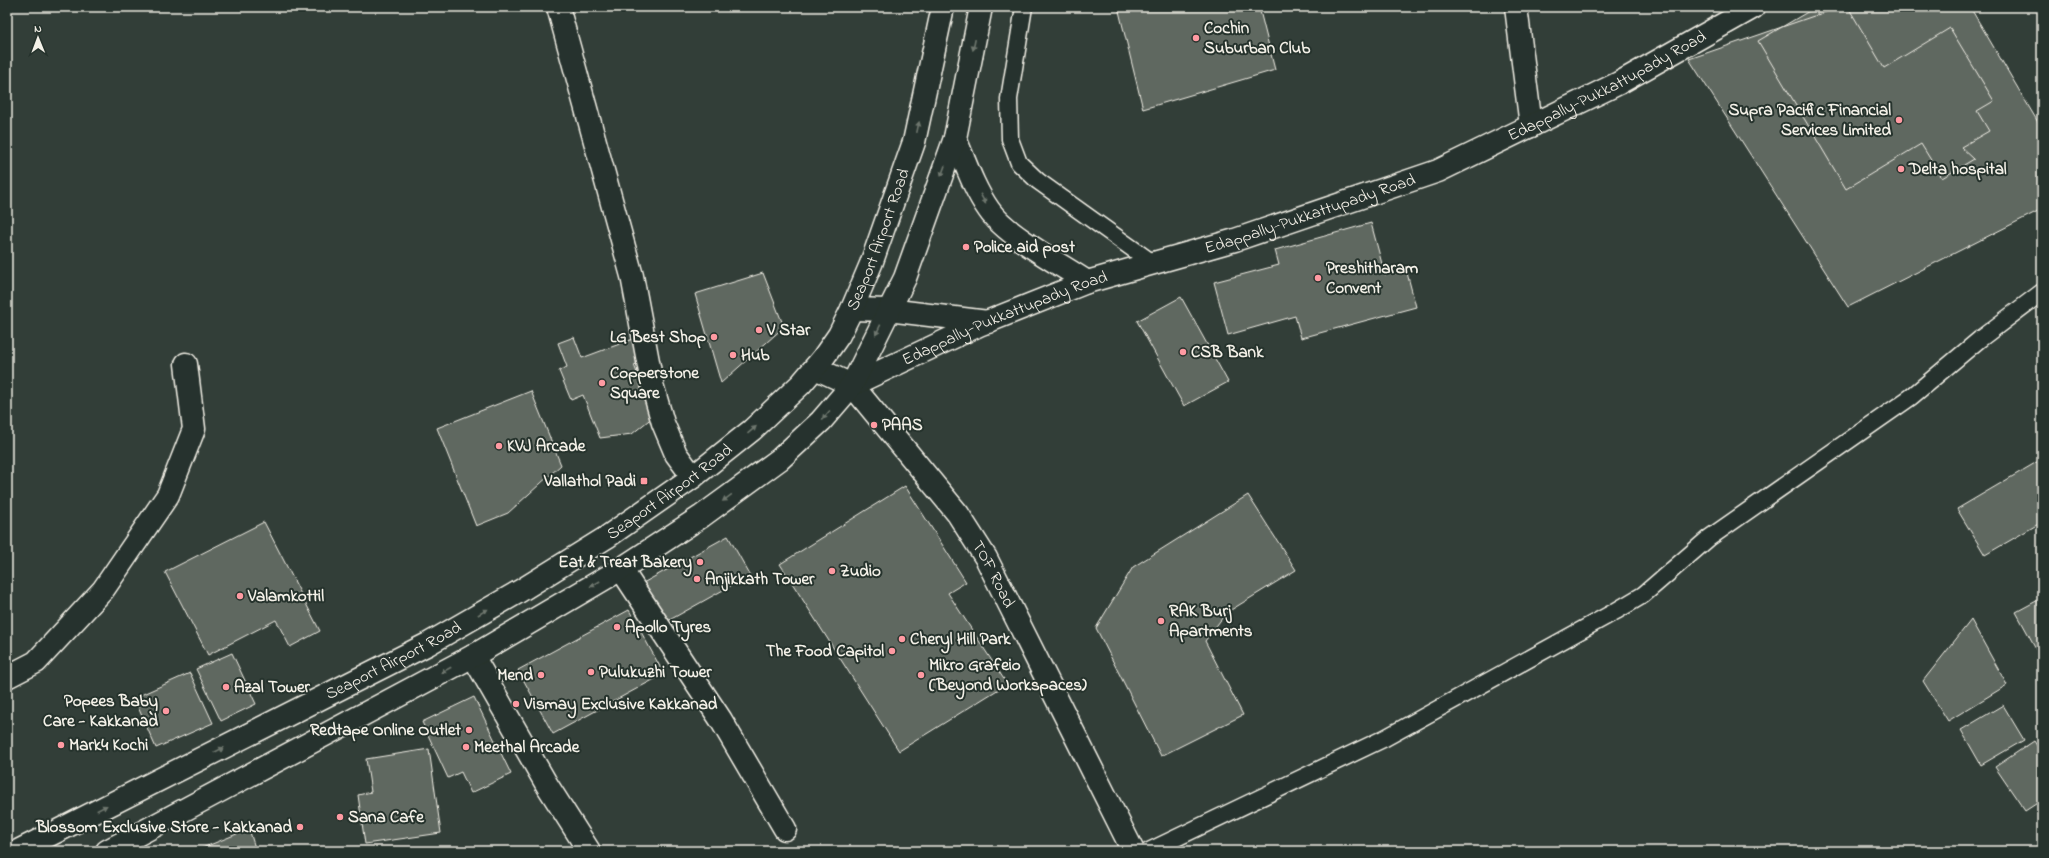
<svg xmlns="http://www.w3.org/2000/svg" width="2049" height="858" viewBox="0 0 2049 858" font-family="'Indie Flower',sans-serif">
<rect width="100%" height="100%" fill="#323e38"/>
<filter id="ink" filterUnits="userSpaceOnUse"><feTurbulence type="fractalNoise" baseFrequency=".025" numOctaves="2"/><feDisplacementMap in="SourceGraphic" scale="8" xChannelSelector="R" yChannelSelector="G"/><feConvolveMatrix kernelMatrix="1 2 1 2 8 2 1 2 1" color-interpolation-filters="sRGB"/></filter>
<g filter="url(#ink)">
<!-- building -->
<path fill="#5f6861" stroke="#f4f1e8" d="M1118,7H1259L1275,70L1143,109Z
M1816,7H1848L1884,68L1950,28L1994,101L1977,111L1989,131L1961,147L1974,159L1942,178L1921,144L1846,189L1758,41Z
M1840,7H1970L2042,129V209L1848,307L1689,59Z
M1371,223L1385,275L1406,269L1416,307L1301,338L1295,316L1228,335L1214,282L1279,265L1275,250Z
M763,273L784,327L721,383L695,294Z
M1181,297L1228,382L1184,406L1137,321Z
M574,337L582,358L633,339L642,362L634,365L654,416L632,434L600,438L583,395L571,400L559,371L567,367L558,343Z
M531,391L561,465L508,513L476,526L437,428Z
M2042,459V522L1985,555L1957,509Z
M905,486L966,582L948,593L1007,684L899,751L780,564Z
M1248,495L1296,570L1226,613L1205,641L1243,715L1161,756L1096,628L1133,567Z
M264,522L320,631L290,647L276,620L208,655L165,572Z
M728,536L750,575L666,622L643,583Z
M2042,598V650L2038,652L2016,612Z
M629,610L664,674L553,734L518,670Z
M1971,620L2007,685L1948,721L1923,681Z
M232,653L256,704L221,721L196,669Z
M190,673L213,723L156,748L134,698Z
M474,697L511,774L471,793L461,772L448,778L422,722Z
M2003,705L2024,740L1981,765L1961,730Z
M2034,741L2042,753V800L2025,811L1995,767Z
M429,749L441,833L365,844L358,795L371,792L366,759Z
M249,829L256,851H195Z"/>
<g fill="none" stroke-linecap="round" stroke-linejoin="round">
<defs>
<path id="lane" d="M1024,7L1009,99L1010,139L1019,163L1038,181L1154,264
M1149,851L1385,738L1616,611L1643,595L1709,538L1911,397L1980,339L2042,292"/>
<g id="street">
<path d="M558,7L632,276L653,388L663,423L676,454L693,477"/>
<path d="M1516,7L1531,126"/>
<path id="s1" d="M852,385L958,514L986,558L1133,851"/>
<path d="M621,569L721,720L785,829"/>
<path d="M473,656L547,785L589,851"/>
<path d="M7,677L36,662L103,590L168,495L194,429L186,364"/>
</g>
<g id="secondary">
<path id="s2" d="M852,385L979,325L1087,282L1235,240L1438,171L1619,83L1754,7"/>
</g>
<g id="primary">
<path d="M955,138C965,162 974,189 989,210C1006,235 1060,264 1087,282"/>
<path d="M852,309L888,310L988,322"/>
<path d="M815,368L852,385"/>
<path id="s3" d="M18,851L428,644L520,591L607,537L693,477L752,430L801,384L823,358L839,335L852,309L871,264L914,142L943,7"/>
<path d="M107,851L473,656L621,569L702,516L780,459L821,421L852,385L905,278L955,138L981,7"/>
</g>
</defs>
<!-- lane casing -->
<use href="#lane" stroke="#f4f1e8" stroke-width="19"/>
<!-- street casing -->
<use href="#street" stroke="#f4f1e8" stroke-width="25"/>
<!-- secondary casing -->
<use href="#secondary" stroke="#f4f1e8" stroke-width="25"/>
<!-- primary casing -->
<use href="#primary" stroke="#f4f1e8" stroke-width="25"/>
<!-- lane -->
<use href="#lane" stroke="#26332d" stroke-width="16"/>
<!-- street -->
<use href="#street" stroke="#26332d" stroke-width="22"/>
<!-- secondary -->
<use href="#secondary" stroke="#26332d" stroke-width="22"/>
<!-- primary -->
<use href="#primary" stroke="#26332d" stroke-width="22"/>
</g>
<!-- one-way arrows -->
<defs><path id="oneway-solid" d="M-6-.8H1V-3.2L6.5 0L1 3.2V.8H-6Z"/></defs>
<g fill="#6e766e">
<use href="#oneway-solid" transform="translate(974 45) rotate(102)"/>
<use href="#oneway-solid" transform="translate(918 127) rotate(-78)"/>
<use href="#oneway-solid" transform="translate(943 171) rotate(110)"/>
<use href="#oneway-solid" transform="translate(983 199) rotate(61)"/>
<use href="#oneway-solid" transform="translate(878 330) rotate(116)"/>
<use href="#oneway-solid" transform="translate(826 415) rotate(131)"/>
<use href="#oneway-solid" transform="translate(752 430) rotate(-41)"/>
<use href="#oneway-solid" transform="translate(727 498) rotate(144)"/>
<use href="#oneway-solid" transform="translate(595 584) rotate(150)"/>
<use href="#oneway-solid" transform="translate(483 612) rotate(-30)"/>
<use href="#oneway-solid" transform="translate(446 670) rotate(152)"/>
<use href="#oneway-solid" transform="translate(219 750) rotate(-27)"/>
<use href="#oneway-solid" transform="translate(102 808) rotate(-27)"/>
</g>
</g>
<!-- markers -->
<g fill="#ff9aa2" stroke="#26332d" stroke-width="1.5">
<circle cx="1196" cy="38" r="4"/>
<circle cx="1899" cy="120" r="4"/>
<circle cx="1901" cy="169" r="4"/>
<circle cx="966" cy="247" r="4"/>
<circle cx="1318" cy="278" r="4"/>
<circle cx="759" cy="330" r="4"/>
<circle cx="714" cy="337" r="4"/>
<circle cx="1183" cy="352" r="4"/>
<circle cx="733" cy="355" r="4"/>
<circle cx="602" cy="383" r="4"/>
<circle cx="874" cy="425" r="4"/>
<circle cx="499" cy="446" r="4"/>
<rect x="640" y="477" width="8" height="8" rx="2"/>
<circle cx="700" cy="562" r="4"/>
<circle cx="832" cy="571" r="4"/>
<circle cx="697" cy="579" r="4"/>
<circle cx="240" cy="596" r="4"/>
<circle cx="1161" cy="621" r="4"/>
<circle cx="617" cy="627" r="4"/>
<circle cx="902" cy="639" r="4"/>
<circle cx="892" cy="651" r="4"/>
<circle cx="591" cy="672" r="4"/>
<circle cx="541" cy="675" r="4"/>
<circle cx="921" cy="675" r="4"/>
<circle cx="226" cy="687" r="4"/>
<circle cx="516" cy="704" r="4"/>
<circle cx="166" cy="711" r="4"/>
<circle cx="469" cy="730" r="4"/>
<circle cx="61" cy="745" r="4"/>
<circle cx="466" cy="747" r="4"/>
<circle cx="340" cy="817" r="4"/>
<circle cx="300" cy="827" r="4"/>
</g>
<g text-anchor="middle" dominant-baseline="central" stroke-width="4" stroke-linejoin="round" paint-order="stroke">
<!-- poi labels -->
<g font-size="17" font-weight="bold" fill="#f4f1e8" stroke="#26332d" text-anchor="start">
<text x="1204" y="28">Cochin<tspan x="1204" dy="20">Suburban Club</tspan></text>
<text x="1891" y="110" text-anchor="end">Supra Pacific Financial<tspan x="1891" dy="20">Services Limited</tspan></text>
<text x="1909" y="169">Delta hospital</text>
<text x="974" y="247">Police aid post</text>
<text x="1326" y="268">Preshitharam<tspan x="1326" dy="20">Convent</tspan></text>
<text x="767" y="330">V Star</text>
<text x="706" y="337" text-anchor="end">LG Best Shop</text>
<text x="1191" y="352">CSB Bank</text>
<text x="741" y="355">Hub</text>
<text x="610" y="373">Copperstone<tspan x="610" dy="20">Square</tspan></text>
<text x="882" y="425">PAAS</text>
<text x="507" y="446">KVJ Arcade</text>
<text x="636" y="481" text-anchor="end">Vallathol Padi</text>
<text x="692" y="562" text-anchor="end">Eat &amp; Treat Bakery</text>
<text x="840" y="571">Zudio</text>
<text x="705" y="579">Anjikkath Tower</text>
<text x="248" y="596">Valamkottil</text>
<text x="1169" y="611">RAK Burj<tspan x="1169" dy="20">Apartments</tspan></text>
<text x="625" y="627">Apollo Tyres</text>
<text x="910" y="639">Cheryl Hill Park</text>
<text x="884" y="651" text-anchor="end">The Food Capitol</text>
<text x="929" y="665">Mikro Grafeio<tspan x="929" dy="20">(Beyond Workspaces)</tspan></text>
<text x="599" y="672">Pulukuzhi Tower</text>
<text x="533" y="675" text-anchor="end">Mend</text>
<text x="234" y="687">Azal Tower</text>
<text x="158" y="701" text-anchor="end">Popees Baby<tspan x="158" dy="20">Care - Kakkanad</tspan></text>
<text x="524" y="704">Vismay Exclusive Kakkanad</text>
<text x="461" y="730" text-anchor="end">Redtape Online Outlet</text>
<text x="69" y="745">Mark4 Kochi</text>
<text x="474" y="747">Meethal Arcade</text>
<text x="348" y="817">Sana Cafe</text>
<text x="292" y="827" text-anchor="end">Blossom Exclusive Store - Kakkanad</text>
</g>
<!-- street labels -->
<g font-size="17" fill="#f4f1e8" stroke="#26332d">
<text stroke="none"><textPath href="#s2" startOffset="814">Edappally-Pukkattupady Road</textPath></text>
<text stroke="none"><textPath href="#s2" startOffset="490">Edappally-Pukkattupady Road</textPath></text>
<text stroke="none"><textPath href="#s3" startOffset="1081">Seaport Airport Road</textPath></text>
<text stroke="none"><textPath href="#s2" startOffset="167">Edappally-Pukkattupady Road</textPath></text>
<text stroke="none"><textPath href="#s3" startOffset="745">Seaport Airport Road</textPath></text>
<text stroke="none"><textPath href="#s1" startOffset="237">TOF Road</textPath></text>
<text stroke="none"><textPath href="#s3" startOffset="421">Seaport Airport Road</textPath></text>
</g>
</g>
<!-- margin -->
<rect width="2049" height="858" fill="none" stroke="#26332d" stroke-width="24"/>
<rect x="12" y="12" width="2025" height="834" fill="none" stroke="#f4f1e8" stroke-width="1.5" filter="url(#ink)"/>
<!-- north arrow -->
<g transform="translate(38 38) rotate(359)" stroke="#26332d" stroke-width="3" paint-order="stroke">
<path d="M0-3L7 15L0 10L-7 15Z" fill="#f4f1e8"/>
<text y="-6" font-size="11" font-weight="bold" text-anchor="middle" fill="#f4f1e8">N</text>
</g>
</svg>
